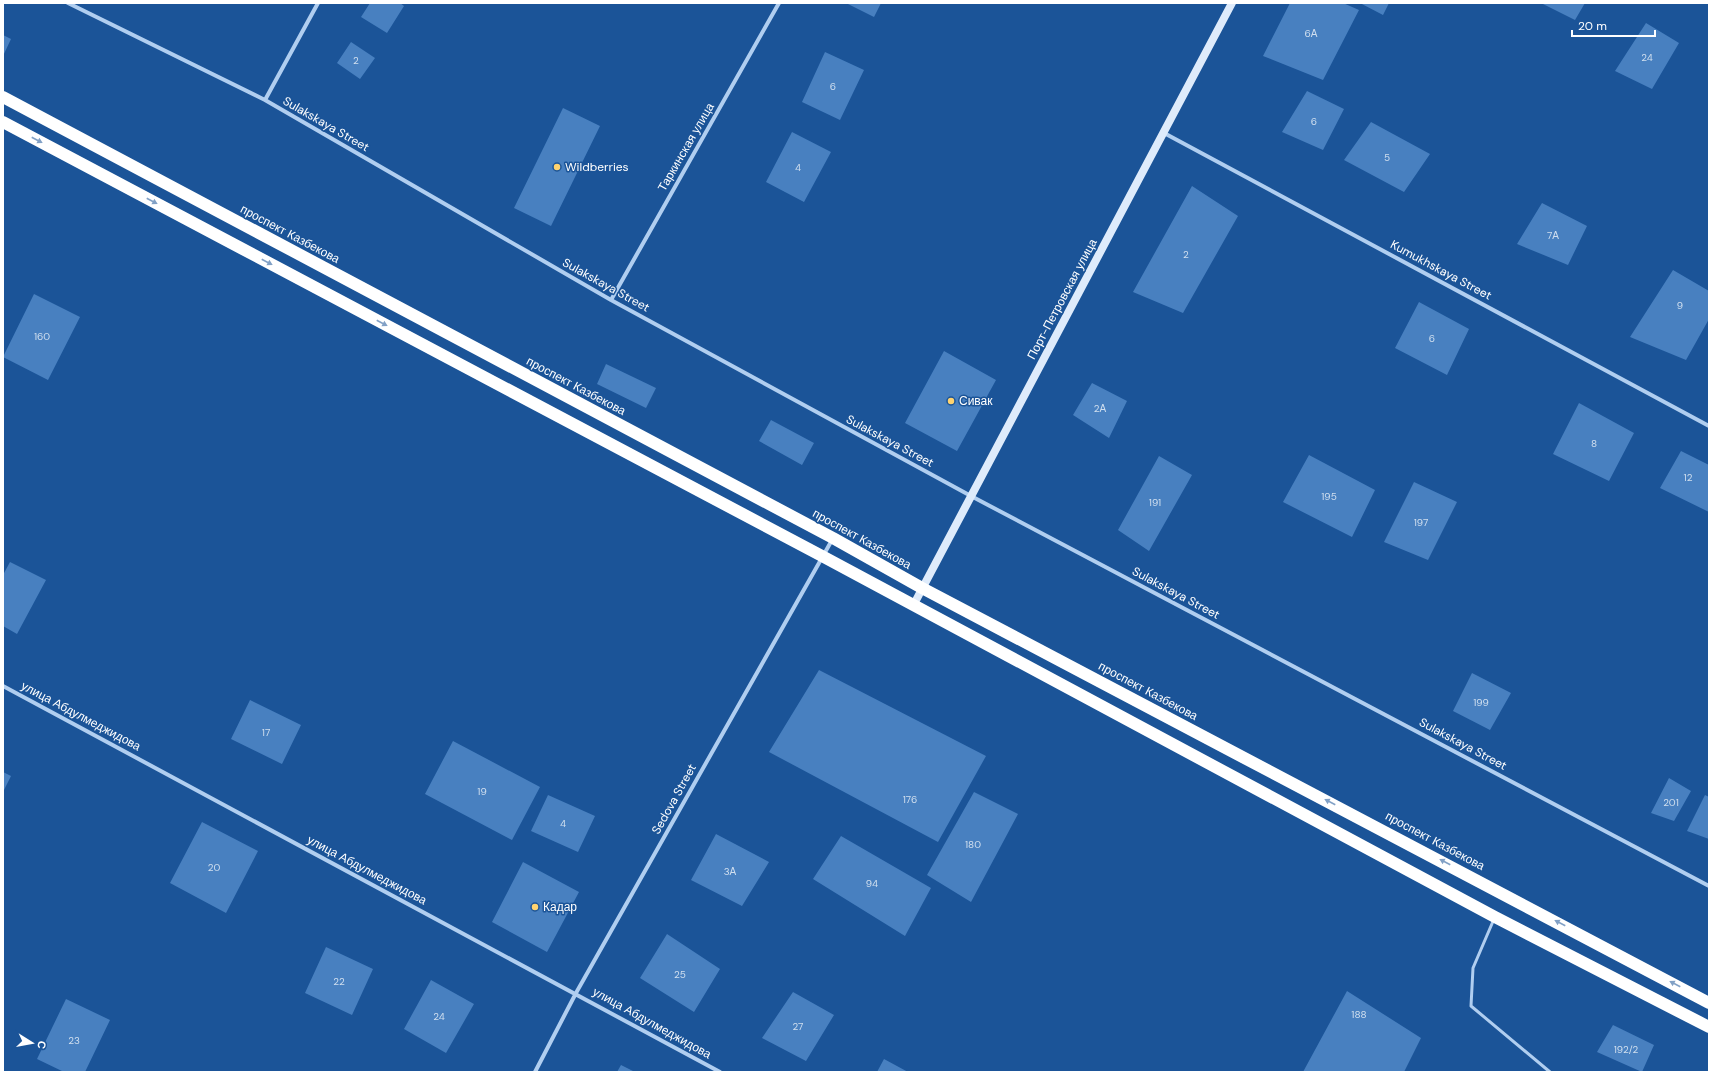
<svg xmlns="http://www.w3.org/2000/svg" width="1712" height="1075" viewBox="0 0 1712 1075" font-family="'DM Sans',sans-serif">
<rect width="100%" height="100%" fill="#1b5498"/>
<!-- building -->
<path fill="#4880c0" d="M370,3H400L404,6L387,33L361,17Z
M846,3H881L874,17Z
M1290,3H1343L1359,10L1323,80L1263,56Z
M1360,3H1389L1383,15Z
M1541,3H1585L1575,20Z
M1646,23L1679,43L1652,89L1615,71Z
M3,35L11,39L3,56Z
M351,42L375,58L360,79L337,63Z
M825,52L864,70L840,120L802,102Z
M1307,91L1344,109L1323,150L1282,132Z
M563,108L600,126L551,226L514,208Z
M1371,122L1430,154L1404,192L1344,160Z
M792,132L831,152L804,202L766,182Z
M1192,186L1238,216L1183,313L1133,292Z
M1542,203L1587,226L1568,265L1517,244Z
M1673,270L1709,291V319L1686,360L1630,337Z
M34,294L80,317L48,380L3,357Z
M1419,302L1469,329L1447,375L1395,348Z
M944,351L996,380L957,451L905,423Z
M606,364L656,388L646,408L597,384Z
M1092,383L1127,401L1109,438L1073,415Z
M1579,403L1634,433L1609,481L1553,454Z
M771,420L814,443L802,465L759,441Z
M1681,451L1709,465V512L1660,488Z
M1309,455L1375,490L1352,537L1283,502Z
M1159,456L1192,475L1149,551L1118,530Z
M1414,482L1457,502L1428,560L1384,542Z
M10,562L46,580L17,634L3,626V575Z
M819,670L986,756L938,842L769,752Z
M1472,673L1511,693L1490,730L1453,711Z
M250,700L301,725L282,764L231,739Z
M453,741L540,787L512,840L425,794Z
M3,772L11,776L3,792Z
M1669,778L1691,791L1674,821L1651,813Z
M974,792L1018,814L971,902L927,875Z
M548,795L595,816L578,852L531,831Z
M1705,795L1709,797V839L1687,831Z
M202,822L258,851L226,913L170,883Z
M716,834L769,862L742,906L691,880Z
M841,836L931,888L905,936L813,879Z
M523,862L579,892L547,952L492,922Z
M667,934L720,969L694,1012L640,978Z
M326,947L373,969L352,1015L305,993Z
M431,980L474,1004L446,1053L404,1029Z
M1347,991L1421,1038L1404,1072H1303Z
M793,992L834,1015L806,1061L762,1038Z
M66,999L110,1020L85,1072H64L37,1059Z
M1613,1025L1654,1045L1642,1072L1597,1052Z
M884,1059L908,1072H877Z
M621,1065L635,1072H617Z"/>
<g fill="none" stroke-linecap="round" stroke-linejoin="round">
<!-- lane -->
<path stroke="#b0cef0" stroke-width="3" d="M1494,919L1473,968L1471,1006L1550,1072"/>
<!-- street -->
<path stroke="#b0cef0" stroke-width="4" d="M68,3L265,100L611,300L971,496L1709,886
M265,100L318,3
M1164,133L1709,426
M611,300L779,3
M3,686L720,1072
M535,1072L576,993L832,540"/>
<!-- secondary -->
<path stroke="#deebfb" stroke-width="8" d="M913,606L1232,3"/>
<!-- highway -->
<path stroke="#fff" stroke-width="12" d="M3,97L833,538L922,588L1709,1003
M3,122L822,556L1495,917L1709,1027"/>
</g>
<!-- one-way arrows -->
<defs><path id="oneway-solid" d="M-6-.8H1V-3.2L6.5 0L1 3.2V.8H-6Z"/></defs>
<g fill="#82a1c6">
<use href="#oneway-solid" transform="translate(37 140) rotate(28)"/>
<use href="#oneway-solid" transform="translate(152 201) rotate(28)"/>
<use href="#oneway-solid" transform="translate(267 262) rotate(28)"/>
<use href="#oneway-solid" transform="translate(382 323) rotate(28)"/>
<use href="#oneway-solid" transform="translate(1330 802) rotate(-152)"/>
<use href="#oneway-solid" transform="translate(1445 862) rotate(-152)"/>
<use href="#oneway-solid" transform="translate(1560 923) rotate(-152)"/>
<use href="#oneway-solid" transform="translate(1675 984) rotate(-152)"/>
</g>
<!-- markers -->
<g fill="#ffd36f" stroke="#1b5498" stroke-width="1.5">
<circle cx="557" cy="167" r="4"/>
<circle cx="951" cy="401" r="4"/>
<circle cx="535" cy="907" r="4"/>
</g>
<g text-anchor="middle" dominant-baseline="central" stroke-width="3" stroke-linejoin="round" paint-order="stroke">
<!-- number labels -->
<g font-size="10" fill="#d1dfef">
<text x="1311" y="33">6А</text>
<text x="1647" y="57">24</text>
<text x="356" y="60">2</text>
<text x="833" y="86">6</text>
<text x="1314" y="121">6</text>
<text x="1387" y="157">5</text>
<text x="798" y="167">4</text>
<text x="1553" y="235">7А</text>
<text x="1186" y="254">2</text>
<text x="1680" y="305">9</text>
<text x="42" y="336">160</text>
<text x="1432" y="338">6</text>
<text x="1100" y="408">2А</text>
<text x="1594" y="443">8</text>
<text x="1688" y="477">12</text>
<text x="1329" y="496">195</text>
<text x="1155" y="502">191</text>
<text x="1421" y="522">197</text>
<text x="1481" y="702">199</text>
<text x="266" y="732">17</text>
<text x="482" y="791">19</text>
<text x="910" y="799">176</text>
<text x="1671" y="802">201</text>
<text x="563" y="823">4</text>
<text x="973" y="844">180</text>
<text x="214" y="867">20</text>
<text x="730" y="871">3А</text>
<text x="872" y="883">94</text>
<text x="680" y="974">25</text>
<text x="339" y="981">22</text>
<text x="1359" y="1014">188</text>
<text x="439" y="1016">24</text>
<text x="798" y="1026">27</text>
<text x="74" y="1040">23</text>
<text x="1626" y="1049">192/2</text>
</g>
<!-- street labels -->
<g font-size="12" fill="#fff" stroke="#1b5498">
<text transform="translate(326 124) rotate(30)">Sulakskaya Street</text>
<text transform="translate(686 147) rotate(-60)">Таркинская улица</text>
<text transform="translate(290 234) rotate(28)">проспект Казбекова</text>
<text transform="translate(1441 270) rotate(28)">Kumukhskaya Street</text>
<text transform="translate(606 285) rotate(29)">Sulakskaya Street</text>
<text transform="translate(1062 299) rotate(-62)">Порт-Петровская улица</text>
<text transform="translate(576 386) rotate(28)">проспект Казбекова</text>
<text transform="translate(890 441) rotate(28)">Sulakskaya Street</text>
<text transform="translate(862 539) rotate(29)">проспект Казбекова</text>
<text transform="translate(1176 593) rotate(28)">Sulakskaya Street</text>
<text transform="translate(1148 691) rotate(28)">проспект Казбекова</text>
<text transform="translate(81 716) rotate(28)">улица Абдулмеджидова</text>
<text transform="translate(1463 744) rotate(28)">Sulakskaya Street</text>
<text transform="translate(674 799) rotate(-61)">Sedova Street</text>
<text transform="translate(1435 841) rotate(28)">проспект Казбекова</text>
<text transform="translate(367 870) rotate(28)">улица Абдулмеджидова</text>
<text transform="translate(652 1023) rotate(29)">улица Абдулмеджидова</text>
</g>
<!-- poi labels -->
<g font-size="12" fill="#fff" stroke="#1b5498" text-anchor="start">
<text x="565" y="167">Wildberries</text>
<text x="959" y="401">Сивак</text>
<text x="543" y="907">Кадар</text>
</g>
</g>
<!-- border -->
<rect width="1712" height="1075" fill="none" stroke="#ffffff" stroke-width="8"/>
<!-- north arrow -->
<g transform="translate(32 1043) rotate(101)" stroke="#1b5498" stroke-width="3" paint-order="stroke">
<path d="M0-3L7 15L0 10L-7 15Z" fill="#ffffff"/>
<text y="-6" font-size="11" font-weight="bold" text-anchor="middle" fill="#ffffff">С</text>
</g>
<!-- scale -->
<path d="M1572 30v6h83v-6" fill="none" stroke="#ffffff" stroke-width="2"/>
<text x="1578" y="30" font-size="12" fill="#ffffff" stroke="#1b5498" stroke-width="3" paint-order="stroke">20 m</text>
</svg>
